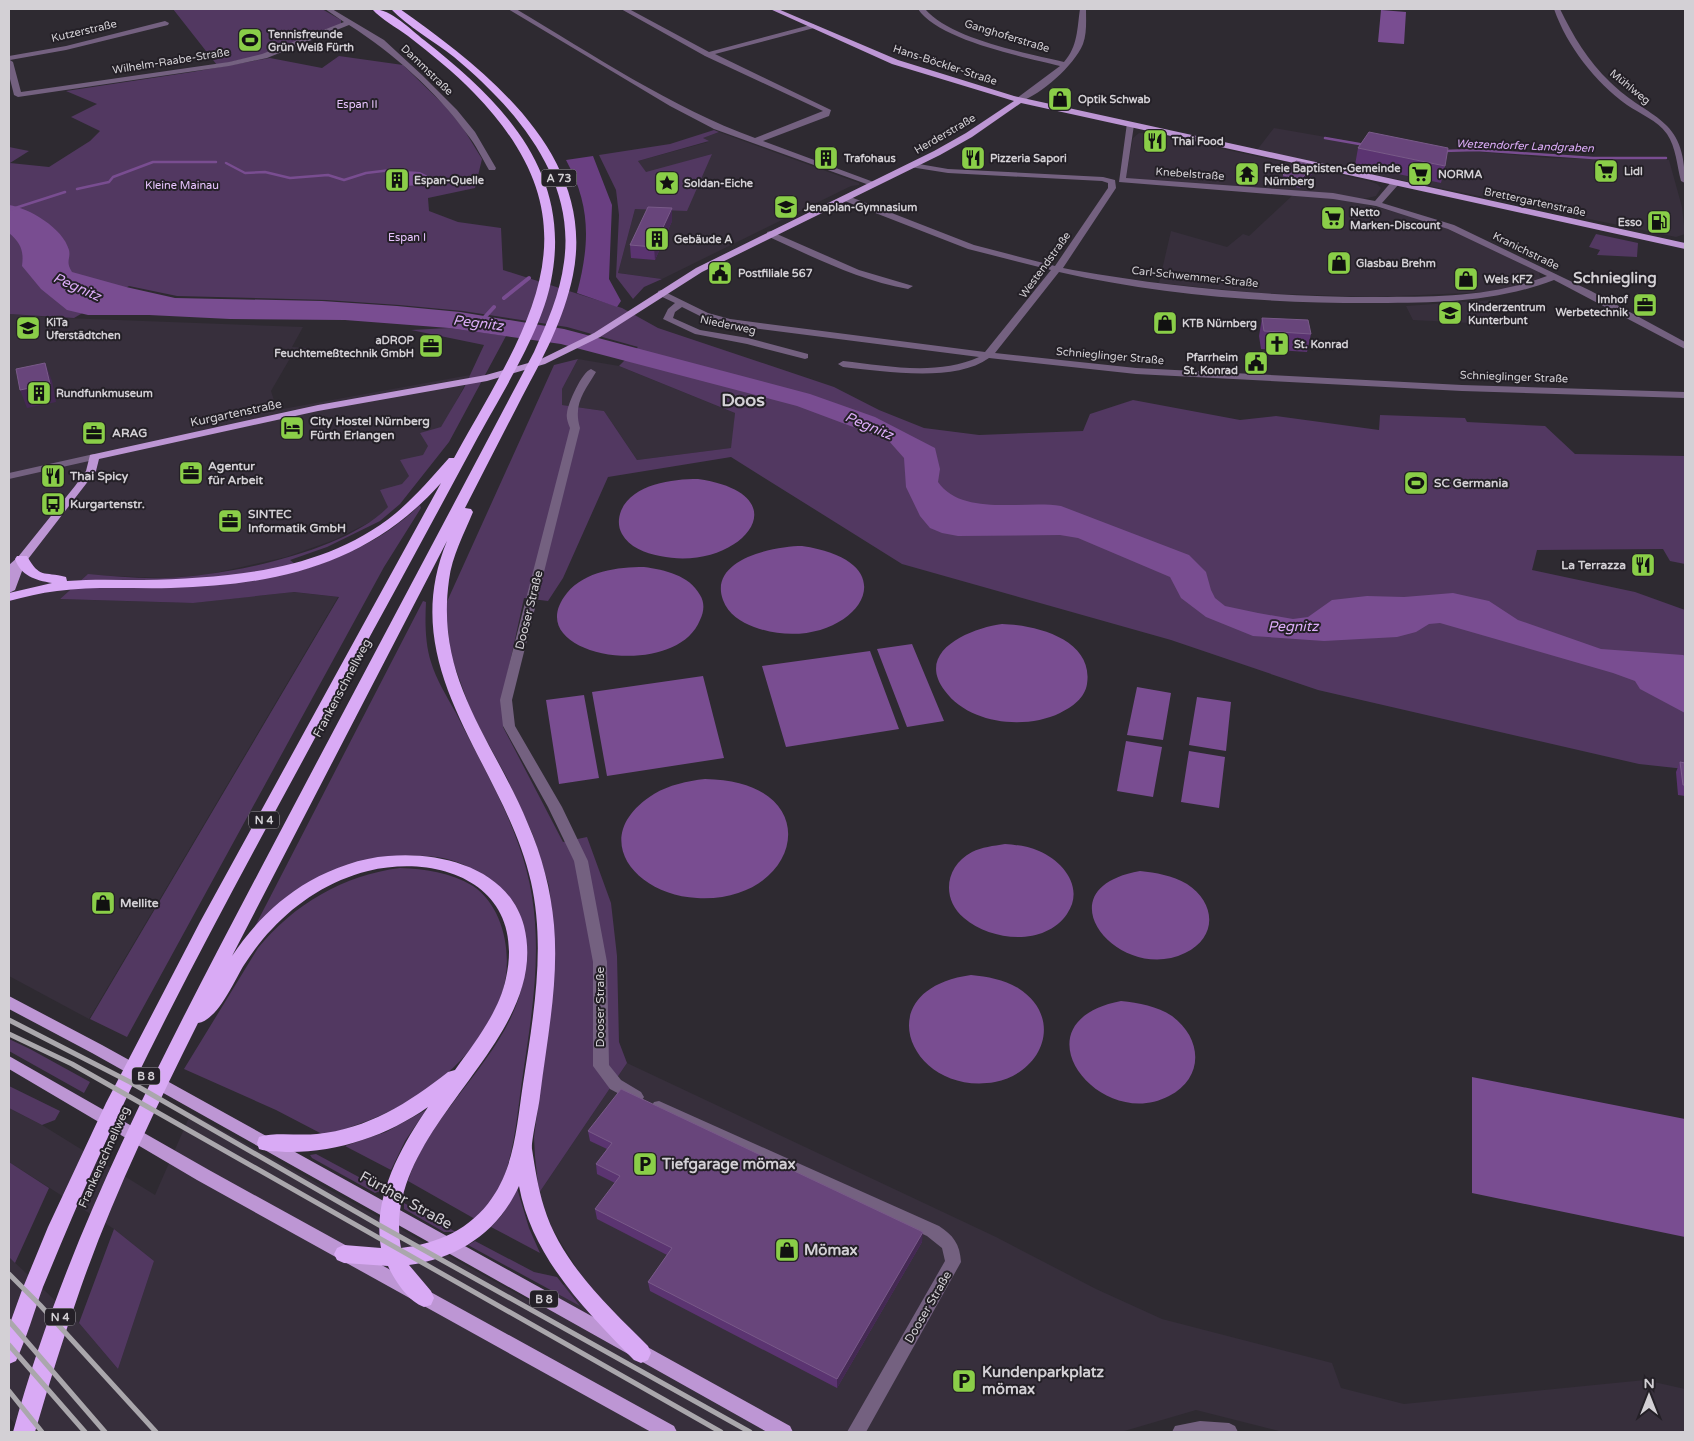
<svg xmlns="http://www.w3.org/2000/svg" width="1694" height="1441" viewBox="0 0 1694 1441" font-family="'Varela Round',sans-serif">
<rect width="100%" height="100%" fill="#2e2a31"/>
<!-- built -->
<path fill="#372f3c" d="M1274,128L1389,148L1447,151L1458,150L1549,158L1669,160L1682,207L1685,234L1676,237L1257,150Z
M719,132L859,183V185L851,186L662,279L618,273L635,209L712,154L646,173L638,161L708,142L702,138Z
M1139,133L1155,134L1369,181L1377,184L1381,188L1376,196L1363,199L1127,179L1126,177L1133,138Z
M1294,194L1358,202L1435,223L1539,272L1540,278L1514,288L1490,292L1373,297L1257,293L1159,283L1171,231L1227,247L1243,234L1249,236Z
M1492,300L1491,324L1413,320L1406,306Z
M9,314L65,318L303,327L292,347L307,348L303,357L289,360L271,391L277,410L470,375L411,487L376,519L334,540L286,557L206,575L163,578L87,575L60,599L192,603L293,592L338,597L89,1019L9,976Z
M578,359L619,366L735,413L732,448L637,460L604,411L562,405V389Z
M627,1063L996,1237L1096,1289L1162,1319L1332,1363L1341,1388L1404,1404L1645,1380L1685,1389V1432H1283L1196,1410L1121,1432H22L9,1417V1257L79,1323L118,1369L154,1261L114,1229L9,1162V1108L42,1125L155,1195L191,1113L539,1306L579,1272L552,1228L539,1193Z"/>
<!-- green -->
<path fill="#523861" d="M173,9H322L341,20V25L262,55L217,65Z
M339,56L403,65L445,106L463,128L482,159L475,188L428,198L429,211L458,222L501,228L503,270L622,308L658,328L834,387L879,410L924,428L979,435L1083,431L1090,414L1133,400L1240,420L1276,416L1379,430L1380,415L1465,418L1467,422L1545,426L1575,454L1685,456V564L1670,561L1663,549L1537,550L1532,570L1635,592L1685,610V769L1639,764L1318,690L1171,640L902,564L731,457L608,477L563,578L548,601L524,598L503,694V727L563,842L587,837L611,903L617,956L619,1042L627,1063L539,1193L535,1157L534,1137L544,1062L552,911L549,886L533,835L507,778L472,714L451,656L445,606L554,365L578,359L562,389V405L604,411L637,460L731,448L735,413L619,366L638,347L567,327L463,311L399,305L326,300L177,296L129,286L74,318L9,314V147L29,151L10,163L49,167L90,141L100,131L71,117L97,104L66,91L192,72L270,58L322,68Z
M714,130L719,132L703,138L709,141L638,161L646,172L712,154L687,211L635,209L618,273L662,279L644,287L633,299L616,277L619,215L616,190L599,155L670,144Z
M1596,234L1638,243L1637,257L1597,255L1600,250L1589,247Z
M449,328L506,336L449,442L400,504L380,521L327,547L290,560L302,570C347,556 386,538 420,505L421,508L384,567L127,1037L90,1019L339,597L294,592L193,603L60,599L88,574C113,576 139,579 165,578C226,576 345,552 388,507L380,490L402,484L409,476L400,460L423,455L428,446L420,433L441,427L464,388L484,345L411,330Z
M423,601L426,602C425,621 425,643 431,662C436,679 447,697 456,713C477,756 502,798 518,843C547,921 535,994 523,1074C517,1111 515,1163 495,1195C490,1204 482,1211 475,1219L408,1181C432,1105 520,1048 525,966C525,959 526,949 524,943C520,932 501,910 493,899C487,890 480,874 471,869C444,851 400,855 370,859L251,934Z
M400,868C425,869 450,872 473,886C504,907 513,955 503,990C495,1015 478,1042 460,1061C423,1099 374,1122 324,1135L276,1110L184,1069L258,948C294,904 344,875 400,868Z
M9,1039L30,1049L90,1082L84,1093L9,1051Z
M9,1086L60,1111L55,1120L42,1125L9,1108Z
M426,1110L405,1141L391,1170L345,1146L386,1132Z
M316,1154L383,1190L375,1193L312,1158L310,1155Z
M9,1162L49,1188L15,1263L9,1257Z
M517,1188L529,1228L540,1253L491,1227L502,1215Z
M404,1203L456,1232H444L404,1209Z
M114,1229L154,1261L118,1369L79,1323Z
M475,1241L534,1272L557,1277L580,1306L468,1245Z"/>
<!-- forest -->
<path fill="#6a3f82" d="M593,156L612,205L609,279L621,301L617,307L577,293C590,243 591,206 566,160Z"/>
<!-- water -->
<path fill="#794d91" d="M1381,10L1406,12L1404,44L1378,42Z
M391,170L420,172L438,181L437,184L405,186L400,182L403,178L389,173Z
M9,205C29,208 63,228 69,250C71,259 65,261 72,272L126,287L175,298L322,301L397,306L460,312L564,329L810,394L875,417L935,448L940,469L938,482C962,517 1025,500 1061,506L1189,555L1206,572L1211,590L1215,598L1225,606L1258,613L1293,619L1308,617L1332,600L1367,596L1404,597L1453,593L1489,601L1518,620L1601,649L1683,655L1685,656V713L1640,689L1635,681L1613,673L1440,623L1429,624L1416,632L1397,637L1324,641L1253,636L1206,617L1181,598L1170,577L1078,538L1060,535L958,536L942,533L930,528L920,516L906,487L904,458L888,440L797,406L561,344L449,328L345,320L230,319L149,315H88L67,310L41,289L22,266C24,251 21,243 9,233Z
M698,479C806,495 739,573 660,556C645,553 629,547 622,534C618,527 618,519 621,511C632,484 672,479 698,479Z
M802,546C924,564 844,660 754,627C741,622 728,614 723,600C708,559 775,546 802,546Z
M644,567C665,570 689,575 700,595C705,603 704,612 700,620C675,683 516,656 567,593C585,571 618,567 644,567Z
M1002,624C1035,625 1094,639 1087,684C1085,698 1072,707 1060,713C1025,730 969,724 945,691C914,651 971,628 1002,624Z
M912,644L944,721L907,727L877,649Z
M870,651L899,729L786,747L762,666Z
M703,676L724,758L607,776L592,692Z
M1137,687L1171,693L1163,740L1127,735Z
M584,695L599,778L559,784L546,700Z
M1197,697L1231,702L1226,751L1189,745Z
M1126,741L1162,747L1153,797L1117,791Z
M1189,751L1225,757L1219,808L1181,802Z
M705,779C831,781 802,904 697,898C634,895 587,836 654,794C669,785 687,781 705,779Z
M1005,844C1016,845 1028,846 1039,851C1063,861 1085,888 1067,914C1044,947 991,941 964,918C941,899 945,866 972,852C982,847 993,846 1005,844Z
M1140,871C1156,873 1172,875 1187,884C1216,903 1218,937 1185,953C1120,985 1038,889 1140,871Z
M971,975C988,977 1003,979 1018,988C1064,1017 1044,1072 995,1082C911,1097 864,990 971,975Z
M1121,1001C1139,1003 1157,1006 1172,1016C1203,1039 1204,1078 1169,1096C1099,1133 1012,1022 1121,1001Z
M1472,1077L1685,1119V1237L1472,1193Z"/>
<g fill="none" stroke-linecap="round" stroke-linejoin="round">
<!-- stream-far1 -->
<path stroke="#794d91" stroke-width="2.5" d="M1325,138L1365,145
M1443,151L1476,150L1593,158H1666
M226,163L245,173L265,172L290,178L328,175L344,180L366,173L391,170
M77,189L109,182L113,177L153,162H216
M9,210L65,192"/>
<!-- stream -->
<path stroke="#794d91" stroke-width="4" d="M504,298L529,278
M483,319L494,307"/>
<!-- minor -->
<path fill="#746180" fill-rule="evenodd" d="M325,9H332L384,40L422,75L457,110L475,132L496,168L495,170H489C482,158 476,145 467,134C436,91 393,53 349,25L267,58L229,66L18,97L14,95L9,75V56L66,46L165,21L169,23L168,25L66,50L10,60L13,62L21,92L229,62L262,54L344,22Z
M508,9H516C592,54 672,108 755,138L823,111L705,56L621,9H629L709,52L814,24V28L715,54L831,110L829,116L763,141L879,184L872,186L714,129L670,106Z
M918,9H925C951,39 1025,53 1064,62C1078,46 1077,29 1080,9H1086C1086,21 1087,33 1083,44C1074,66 1041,94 1020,102H1017V98L1060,66C1024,57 938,40 918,9Z
M1554,9H1560C1573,36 1588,61 1610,82C1650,121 1685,115 1685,183L1681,181C1677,166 1676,147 1667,134C1657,120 1640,114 1627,105C1595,82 1567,46 1554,9Z
M1127,123L1134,125L1126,178L1333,193L1375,201L1392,181H1398V185L1382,203L1454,225L1591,291L1685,342V349L1554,280C1494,303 1431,303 1368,303C1265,303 1160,295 1059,272L995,353L1136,368L1462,385L1685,392V398L1462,391L1136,374L989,358C955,383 883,371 843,367L838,364L843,361C887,366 937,376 979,357L729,325L702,317L682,307L675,312L673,318L700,330L748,338L808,354V358L805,359L747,344L695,334L663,319L668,309L675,303L658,295V291L661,290L708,313L730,319L985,352L1051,270L968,249L842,200V196H848L974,245L1055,266L1108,188V183L1102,181L948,173L910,167V163H913L948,169L1103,177L1115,180L1116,188L1063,268L1073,270C1174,288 1275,297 1378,297C1435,297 1493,297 1547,276L1448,229L1376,206L1333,199L1119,182Z
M770,231L859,270L913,286L908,289C858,280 813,257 767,236V232Z
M591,369L596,372C584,392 573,404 580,428L512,700L515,726L562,807L588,861L607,962L609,1065L621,1080L641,1092L644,1097L641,1102L636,1103L610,1089L593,1066V962L574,861L548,807L503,726L500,700L570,428C568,423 566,418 567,413C568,403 582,372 591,369Z
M94,454L99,457L98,459L9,479V473Z
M659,1101L939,1226C953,1235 960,1244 961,1262L866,1432H847L945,1261L942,1248L927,1236L654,1112L651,1107L654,1102Z
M1200,1421L1229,1423L1235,1426L1238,1432H1172L1175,1426Z"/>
<!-- major -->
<path fill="#bd96d4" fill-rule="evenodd" d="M770,9H778L898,60L1014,96L1685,243V249L1021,103L972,137L940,155L702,272L600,337L545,364L487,381L318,411L99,459L96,471L25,563L15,590L9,593V565L18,557L75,486L86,471L90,455L318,405L486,375L539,360L594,333L696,268L934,151L966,133L1014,101L892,64Z
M9,996L102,1045L790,1426L793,1432H767L92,1053L9,1009Z
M9,1056L209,1170L674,1426L677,1432H651L197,1180L9,1069Z"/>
<!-- highway -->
<path fill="#d9aaf5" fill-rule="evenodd" d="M372,9C390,8 410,29 424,40C503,102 573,173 551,281C542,330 502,393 478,437C436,515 394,593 351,671C264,834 172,996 95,1165C77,1205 60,1246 43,1287C34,1312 27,1337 16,1361L9,1364V1326L22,1290L48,1227L106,1103L200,922L441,483C368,565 277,585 171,588C133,589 95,586 57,591C40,593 25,597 9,601V593L52,583C35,580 21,576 15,559L17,556H27C40,579 43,571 66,577L67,581C92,579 118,580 143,580C231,578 325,571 396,513C415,497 432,477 449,458H454C529,323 603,226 474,93C454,72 431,54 408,36C396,27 382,20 372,9Z
M391,9H400C486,70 597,155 573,275C564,319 543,358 522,397C503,434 484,471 465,508L471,509L473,512C464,534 452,556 449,580C435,680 493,739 528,824C542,856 551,890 554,925C559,982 547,1039 540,1096C539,1107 531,1141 532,1149C535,1168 538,1188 544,1207C561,1263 608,1306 648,1346L651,1353L648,1360L641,1363L634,1360C585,1310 532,1257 519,1186C498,1232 459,1258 409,1265L431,1291L434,1298L431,1305L424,1307C408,1301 395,1281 388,1266L344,1263L337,1260L334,1254L337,1248L344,1245L381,1248C372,1197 401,1147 428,1107C387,1136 336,1153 286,1152C277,1151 268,1152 259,1149L257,1143L259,1137C275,1132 299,1136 317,1134C367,1129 409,1103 448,1072L455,1070C475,1042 499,1012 506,978C526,887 443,853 368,871C331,880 297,902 272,929C261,940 252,953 244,965C234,981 218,1020 198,1023C155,1109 113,1196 81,1287C64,1335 49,1384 35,1432H13C67,1234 165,1051 260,870C351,697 443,525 534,352C547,323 560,294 564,262C576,177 515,108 454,57C435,42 407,26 391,9ZM447,541C393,672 504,763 531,882C546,949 533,1018 523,1084C517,1123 515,1165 492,1198C471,1229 437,1244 401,1248C379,1127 553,1043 524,926C509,868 440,851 388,856C361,858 333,868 310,881C277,900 252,926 232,956Z"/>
<!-- rail -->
<path stroke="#aaa7ac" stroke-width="5" d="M9,1020L130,1082L379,1225L750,1432
M9,1034L72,1064L721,1432
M9,1274L40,1305L156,1432
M9,1321L105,1432
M9,1345L85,1432
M9,1391L42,1432"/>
</g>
<!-- wall -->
<path fill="#5b3471" d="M1358,148L1445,166L1441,183L1355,165Z
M1312,174L1300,188L1282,184L1283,175Z
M672,221L655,260L631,258L630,245Z
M1262,318L1311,334L1307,352L1261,349L1259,336Z
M1680,762L1685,763V796L1678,795L1676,772Z
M588,1131L922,1242L837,1388L650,1291L648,1282L667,1255L597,1219L595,1209L615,1183L597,1174L596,1164L607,1149L590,1141Z"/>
<!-- shaded-wall -->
<path fill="#442953" d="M1314,165L1312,174L1300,188L1301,179Z
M672,208V221L655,260L654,247Z
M45,363L52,381L56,402L27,408L20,390Z
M923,1232L922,1242L837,1388V1379Z"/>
<!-- building -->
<path fill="#68457b" stroke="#795a89" d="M1369,132L1448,148L1445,166L1358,148Z
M1296,161L1314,165L1301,179L1283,175Z
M648,207L672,208L654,247L630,245Z
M1262,318L1308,320L1311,334L1264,331Z
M45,363L50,384L20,390L16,369Z
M1680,762L1685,763V785H1683Z
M621,1089L923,1232L837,1379L648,1282L672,1248L595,1209L620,1176L596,1164L612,1143L588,1131Z"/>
<!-- icons -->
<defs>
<symbol id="stadium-square" viewBox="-11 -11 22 22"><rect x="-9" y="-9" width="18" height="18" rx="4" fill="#8ace48" stroke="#242027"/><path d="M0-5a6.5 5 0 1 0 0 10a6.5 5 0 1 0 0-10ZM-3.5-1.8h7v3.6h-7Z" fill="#111"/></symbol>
<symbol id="shop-square" viewBox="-11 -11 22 22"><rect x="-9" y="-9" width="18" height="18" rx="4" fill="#8ace48" stroke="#242027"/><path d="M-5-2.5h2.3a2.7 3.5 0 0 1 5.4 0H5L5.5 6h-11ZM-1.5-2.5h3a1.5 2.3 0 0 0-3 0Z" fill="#111"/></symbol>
<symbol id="restaurant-square" viewBox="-11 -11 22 22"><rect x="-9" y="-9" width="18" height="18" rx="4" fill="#8ace48" stroke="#242027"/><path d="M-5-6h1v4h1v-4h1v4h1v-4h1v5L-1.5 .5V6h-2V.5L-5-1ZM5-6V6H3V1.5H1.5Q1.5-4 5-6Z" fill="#111"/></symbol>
<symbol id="building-square" viewBox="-11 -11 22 22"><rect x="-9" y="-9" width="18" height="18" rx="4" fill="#8ace48" stroke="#242027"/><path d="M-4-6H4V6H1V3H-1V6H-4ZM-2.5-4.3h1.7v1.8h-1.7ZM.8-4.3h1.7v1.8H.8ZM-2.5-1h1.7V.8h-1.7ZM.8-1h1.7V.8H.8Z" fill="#111"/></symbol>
<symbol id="supermarket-square" viewBox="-11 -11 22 22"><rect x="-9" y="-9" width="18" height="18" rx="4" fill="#8ace48" stroke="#242027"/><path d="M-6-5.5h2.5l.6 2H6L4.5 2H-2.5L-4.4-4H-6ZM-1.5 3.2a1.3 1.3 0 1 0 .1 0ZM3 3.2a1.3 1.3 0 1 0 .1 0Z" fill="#111"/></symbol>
<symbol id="temple-square" viewBox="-11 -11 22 22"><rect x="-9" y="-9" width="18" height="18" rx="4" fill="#8ace48" stroke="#242027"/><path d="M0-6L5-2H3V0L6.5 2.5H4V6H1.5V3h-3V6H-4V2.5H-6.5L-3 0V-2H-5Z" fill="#111"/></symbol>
<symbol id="sight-square" viewBox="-11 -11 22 22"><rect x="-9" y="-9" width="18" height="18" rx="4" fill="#8ace48" stroke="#242027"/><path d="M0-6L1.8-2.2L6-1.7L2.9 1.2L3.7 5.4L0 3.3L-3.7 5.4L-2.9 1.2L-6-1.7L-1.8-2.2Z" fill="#111"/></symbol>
<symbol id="school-square" viewBox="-11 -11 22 22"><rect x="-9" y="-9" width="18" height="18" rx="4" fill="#8ace48" stroke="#242027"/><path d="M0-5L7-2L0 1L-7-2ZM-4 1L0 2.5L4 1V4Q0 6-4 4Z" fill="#111"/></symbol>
<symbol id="fuel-square" viewBox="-11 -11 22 22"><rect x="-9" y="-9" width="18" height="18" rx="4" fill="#8ace48" stroke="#242027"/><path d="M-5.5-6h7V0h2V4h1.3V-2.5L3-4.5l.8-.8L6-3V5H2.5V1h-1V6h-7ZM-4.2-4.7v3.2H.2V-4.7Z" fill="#111"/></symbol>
<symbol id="civic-square" viewBox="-11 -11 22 22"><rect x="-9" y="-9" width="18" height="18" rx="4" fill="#8ace48" stroke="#242027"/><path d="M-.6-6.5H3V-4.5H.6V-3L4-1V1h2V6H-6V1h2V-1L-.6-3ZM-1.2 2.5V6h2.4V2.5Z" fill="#111"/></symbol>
<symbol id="office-square" viewBox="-11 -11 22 22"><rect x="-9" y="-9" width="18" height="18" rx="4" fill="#8ace48" stroke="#242027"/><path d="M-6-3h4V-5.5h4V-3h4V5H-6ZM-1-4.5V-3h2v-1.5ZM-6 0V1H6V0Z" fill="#111"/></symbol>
<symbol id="church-square" viewBox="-11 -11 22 22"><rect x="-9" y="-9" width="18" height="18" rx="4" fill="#8ace48" stroke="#242027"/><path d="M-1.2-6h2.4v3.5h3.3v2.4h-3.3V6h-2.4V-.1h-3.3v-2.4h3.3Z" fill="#111"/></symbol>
<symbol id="hotel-square" viewBox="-11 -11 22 22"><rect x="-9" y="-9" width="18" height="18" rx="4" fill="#8ace48" stroke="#242027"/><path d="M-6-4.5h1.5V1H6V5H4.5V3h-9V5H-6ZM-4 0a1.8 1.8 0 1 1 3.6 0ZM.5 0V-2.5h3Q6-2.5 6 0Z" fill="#111"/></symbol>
<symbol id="bus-square" viewBox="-11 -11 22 22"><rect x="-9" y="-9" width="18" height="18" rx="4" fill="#8ace48" stroke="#242027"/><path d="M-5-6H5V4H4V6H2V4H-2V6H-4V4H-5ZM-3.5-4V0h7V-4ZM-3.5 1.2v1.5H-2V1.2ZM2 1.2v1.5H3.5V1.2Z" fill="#111"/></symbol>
<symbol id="parking-square" viewBox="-11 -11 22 22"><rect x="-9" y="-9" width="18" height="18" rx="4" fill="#8ace48" stroke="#242027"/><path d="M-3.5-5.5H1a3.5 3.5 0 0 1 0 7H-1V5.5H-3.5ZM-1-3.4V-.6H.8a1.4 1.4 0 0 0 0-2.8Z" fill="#111"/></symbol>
</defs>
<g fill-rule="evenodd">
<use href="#stadium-square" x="236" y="26" width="28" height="28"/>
<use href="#shop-square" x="1046" y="85" width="28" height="28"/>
<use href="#restaurant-square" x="1141" y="127" width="28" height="28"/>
<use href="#building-square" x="812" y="144" width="28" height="28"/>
<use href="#restaurant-square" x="959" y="144" width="28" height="28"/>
<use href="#supermarket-square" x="1592" y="157" width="28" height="28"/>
<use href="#temple-square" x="1233" y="160" width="28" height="28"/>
<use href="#supermarket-square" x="1406" y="160" width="28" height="28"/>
<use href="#building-square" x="383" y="166" width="28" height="28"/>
<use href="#sight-square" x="653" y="169" width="28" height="28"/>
<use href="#school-square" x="772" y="193" width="28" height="28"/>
<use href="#supermarket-square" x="1319" y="204" width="28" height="28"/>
<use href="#fuel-square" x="1645" y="208" width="28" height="28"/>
<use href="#building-square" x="643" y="225" width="28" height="28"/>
<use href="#shop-square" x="1325" y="249" width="28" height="28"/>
<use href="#civic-square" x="706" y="259" width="28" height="28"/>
<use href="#shop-square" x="1452" y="265" width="28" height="28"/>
<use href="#office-square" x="1631" y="291" width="28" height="28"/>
<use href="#school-square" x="1436" y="299" width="28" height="28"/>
<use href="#shop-square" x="1151" y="309" width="28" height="28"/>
<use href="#school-square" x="14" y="314" width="28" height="28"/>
<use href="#church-square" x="1263" y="330" width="28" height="28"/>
<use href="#office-square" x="417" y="332" width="28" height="28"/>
<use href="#civic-square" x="1242" y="349" width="28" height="28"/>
<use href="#building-square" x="25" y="379" width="28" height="28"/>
<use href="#hotel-square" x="278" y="414" width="28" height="28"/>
<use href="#office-square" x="80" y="419" width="28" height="28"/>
<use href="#office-square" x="177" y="459" width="28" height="28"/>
<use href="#restaurant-square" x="39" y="462" width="28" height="28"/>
<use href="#stadium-square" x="1402" y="469" width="28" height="28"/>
<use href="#bus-square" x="39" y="490" width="28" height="28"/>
<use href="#office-square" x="216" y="507" width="28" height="28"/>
<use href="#restaurant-square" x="1629" y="551" width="28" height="28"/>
<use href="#shop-square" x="89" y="889" width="28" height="28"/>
<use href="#parking-square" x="631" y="1150" width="28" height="28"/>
<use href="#shop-square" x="773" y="1236" width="28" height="28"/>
<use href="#parking-square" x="950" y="1367" width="28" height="28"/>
</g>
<g text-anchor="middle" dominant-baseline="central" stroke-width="4" stroke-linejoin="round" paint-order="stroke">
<!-- far-street labels -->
<g font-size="11" fill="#d3d0d5" stroke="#242027">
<text transform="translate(84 31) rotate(-13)">Kutzerstraße</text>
<text transform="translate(1007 36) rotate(17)">Ganghoferstraße</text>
<text transform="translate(171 61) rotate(-9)">Wilhelm-Raabe-Straße</text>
<text transform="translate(945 65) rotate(18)">Hans-Böckler-Straße</text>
<text transform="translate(427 70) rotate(44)">Dammstraße</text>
<text transform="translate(1630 87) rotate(39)">Mühlweg</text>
<text transform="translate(945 134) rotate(-30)">Herderstraße</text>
<text transform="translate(1190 174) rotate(4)">Knebelstraße</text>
<text transform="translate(1535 202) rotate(12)">Brettergartenstraße</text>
<text transform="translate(1526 251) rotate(26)">Kranichstraße</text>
<text transform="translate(1045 265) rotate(-54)">Westendstraße</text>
<text transform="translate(1195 277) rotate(6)">Carl-Schwemmer-Straße</text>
<text transform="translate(728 325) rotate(12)">Niederweg</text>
<text transform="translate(1110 356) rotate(5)">Schnieglinger Straße</text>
<text transform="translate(1514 377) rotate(2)">Schnieglinger Straße</text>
</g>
<!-- far-poi labels -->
<g font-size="11" font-weight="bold" fill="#d3d0d5" stroke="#242027" text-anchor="start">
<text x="268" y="34">Tennisfreunde<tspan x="268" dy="13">Grün Weiß Fürth</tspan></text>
<text x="1078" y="99">Optik Schwab</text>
<text x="1172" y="141">Thai Food</text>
<text x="844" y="158">Trafohaus</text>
<text x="990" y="158">Pizzeria Sapori</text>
<text x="1264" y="168">Freie Baptisten-Gemeinde<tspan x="1264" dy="13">Nürnberg</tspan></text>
<text x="1624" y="171">Lidl</text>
<text x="1438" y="174">NORMA</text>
<text x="414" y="180">Espan-Quelle</text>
<text x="684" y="183">Soldan-Eiche</text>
<text x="804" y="207">Jenaplan-Gymnasium</text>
<text x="1350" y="212">Netto<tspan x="1350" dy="13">Marken-Discount</tspan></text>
<text x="1642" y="222" text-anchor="end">Esso</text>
<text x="674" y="239">Gebäude A</text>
<text x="1356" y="263">Glasbau Brehm</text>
<text x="738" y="273">Postfiliale 567</text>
<text x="1484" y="279">Wels KFZ</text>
<text x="1628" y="299" text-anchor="end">Imhof<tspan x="1628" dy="13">Werbetechnik</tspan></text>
<text x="1468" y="307">Kinderzentrum<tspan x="1468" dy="13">Kunterbunt</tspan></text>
<text x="46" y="322">KiTa<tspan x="46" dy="13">Uferstädtchen</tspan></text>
<text x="1182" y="323">KTB Nürnberg</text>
<text x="414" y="340" text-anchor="end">aDROP<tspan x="414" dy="13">Feuchtemeßtechnik GmbH</tspan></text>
<text x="1294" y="344">St. Konrad</text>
<text x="1238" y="357" text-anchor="end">Pfarrheim<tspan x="1238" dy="13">St. Konrad</tspan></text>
<text x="56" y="393">Rundfunkmuseum</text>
</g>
<!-- far-park labels -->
<g font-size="11" fill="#e9c5ff" stroke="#242027">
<text x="357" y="104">Espan II</text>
<text x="182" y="185">Kleine Mainau</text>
<text x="407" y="237">Espan I</text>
</g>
<!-- far-water labels -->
<g font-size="11" font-style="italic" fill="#ddadf9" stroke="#242027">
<text transform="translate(1525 146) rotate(2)">Wetzendorfer Landgraben</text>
</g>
<!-- shield labels -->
<g fill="#242027" stroke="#9e9ba1" stroke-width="1">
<rect x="541.5" y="169.5" width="35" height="17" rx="4"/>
<rect x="249" y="811.5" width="30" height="17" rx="4"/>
<rect x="132" y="1067.5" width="28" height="17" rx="4"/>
<rect x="530" y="1290.5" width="28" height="17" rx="4"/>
<rect x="45" y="1308.5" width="30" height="17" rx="4"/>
</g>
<g font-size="11" font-weight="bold" fill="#d3d0d5">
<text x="559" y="178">A 73</text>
<text x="264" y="820">N 4</text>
<text x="146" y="1076">B 8</text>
<text x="544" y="1299">B 8</text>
<text x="60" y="1317">N 4</text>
</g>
<!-- street labels -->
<g font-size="12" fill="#d3d0d5" stroke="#242027">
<text transform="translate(236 413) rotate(-12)">Kurgartenstraße</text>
<text transform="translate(529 610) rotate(-76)">Dooser Straße</text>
<text transform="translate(342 688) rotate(-62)">Frankenschnellweg</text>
<text transform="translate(600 1007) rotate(-90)">Dooser Straße</text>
<text transform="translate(104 1157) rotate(-66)">Frankenschnellweg</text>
<text transform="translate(928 1307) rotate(-60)">Dooser Straße</text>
</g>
<!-- poi labels -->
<g font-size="12" font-weight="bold" fill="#d3d0d5" stroke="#242027" text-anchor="start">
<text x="310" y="421">City Hostel Nürnberg<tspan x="310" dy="14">Fürth Erlangen</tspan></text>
<text x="112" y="433">ARAG</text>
<text x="208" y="466">Agentur<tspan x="208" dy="14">für Arbeit</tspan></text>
<text x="70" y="476">Thai Spicy</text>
<text x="1434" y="483">SC Germania</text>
<text x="70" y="504">Kurgartenstr.</text>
<text x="248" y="514">SINTEC<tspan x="248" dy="14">Informatik GmbH</tspan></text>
<text x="1626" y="565" text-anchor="end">La Terrazza</text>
<text x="120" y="903">Mellite</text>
</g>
<!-- water labels -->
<g font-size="14" font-style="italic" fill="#ddadf9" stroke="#242027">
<text transform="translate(77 287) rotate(24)">Pegnitz</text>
<text transform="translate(478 323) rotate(7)">Pegnitz</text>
<text transform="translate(869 426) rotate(23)">Pegnitz</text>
<text x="1293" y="626">Pegnitz</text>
</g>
<!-- far-district labels -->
<g font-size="15" font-weight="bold" fill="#d3d0d5" stroke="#242027">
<text x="1615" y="278">Schniegling</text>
</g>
<!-- near-poi labels -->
<g font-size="15" font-weight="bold" fill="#d3d0d5" stroke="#242027" text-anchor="start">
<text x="662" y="1164">Tiefgarage mömax</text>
<text x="804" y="1250">Mömax</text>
<text x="982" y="1372">Kundenparkplatz<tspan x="982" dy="17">mömax</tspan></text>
</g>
<!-- near-street labels -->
<g font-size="15" fill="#d3d0d5" stroke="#242027">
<text transform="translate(406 1200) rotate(29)">Fürther Straße</text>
</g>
<!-- district labels -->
<g font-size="18" font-weight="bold" fill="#d3d0d5" stroke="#242027">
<text x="743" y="400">Doos</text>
</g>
</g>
<!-- border -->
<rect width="1694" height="1441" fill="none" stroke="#d3d0d5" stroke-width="20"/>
<!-- north arrow -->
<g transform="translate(1649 1396)" stroke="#242027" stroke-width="4" paint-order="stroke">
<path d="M0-4L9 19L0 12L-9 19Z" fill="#d3d0d5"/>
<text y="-8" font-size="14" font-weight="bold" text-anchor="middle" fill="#d3d0d5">N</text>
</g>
</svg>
